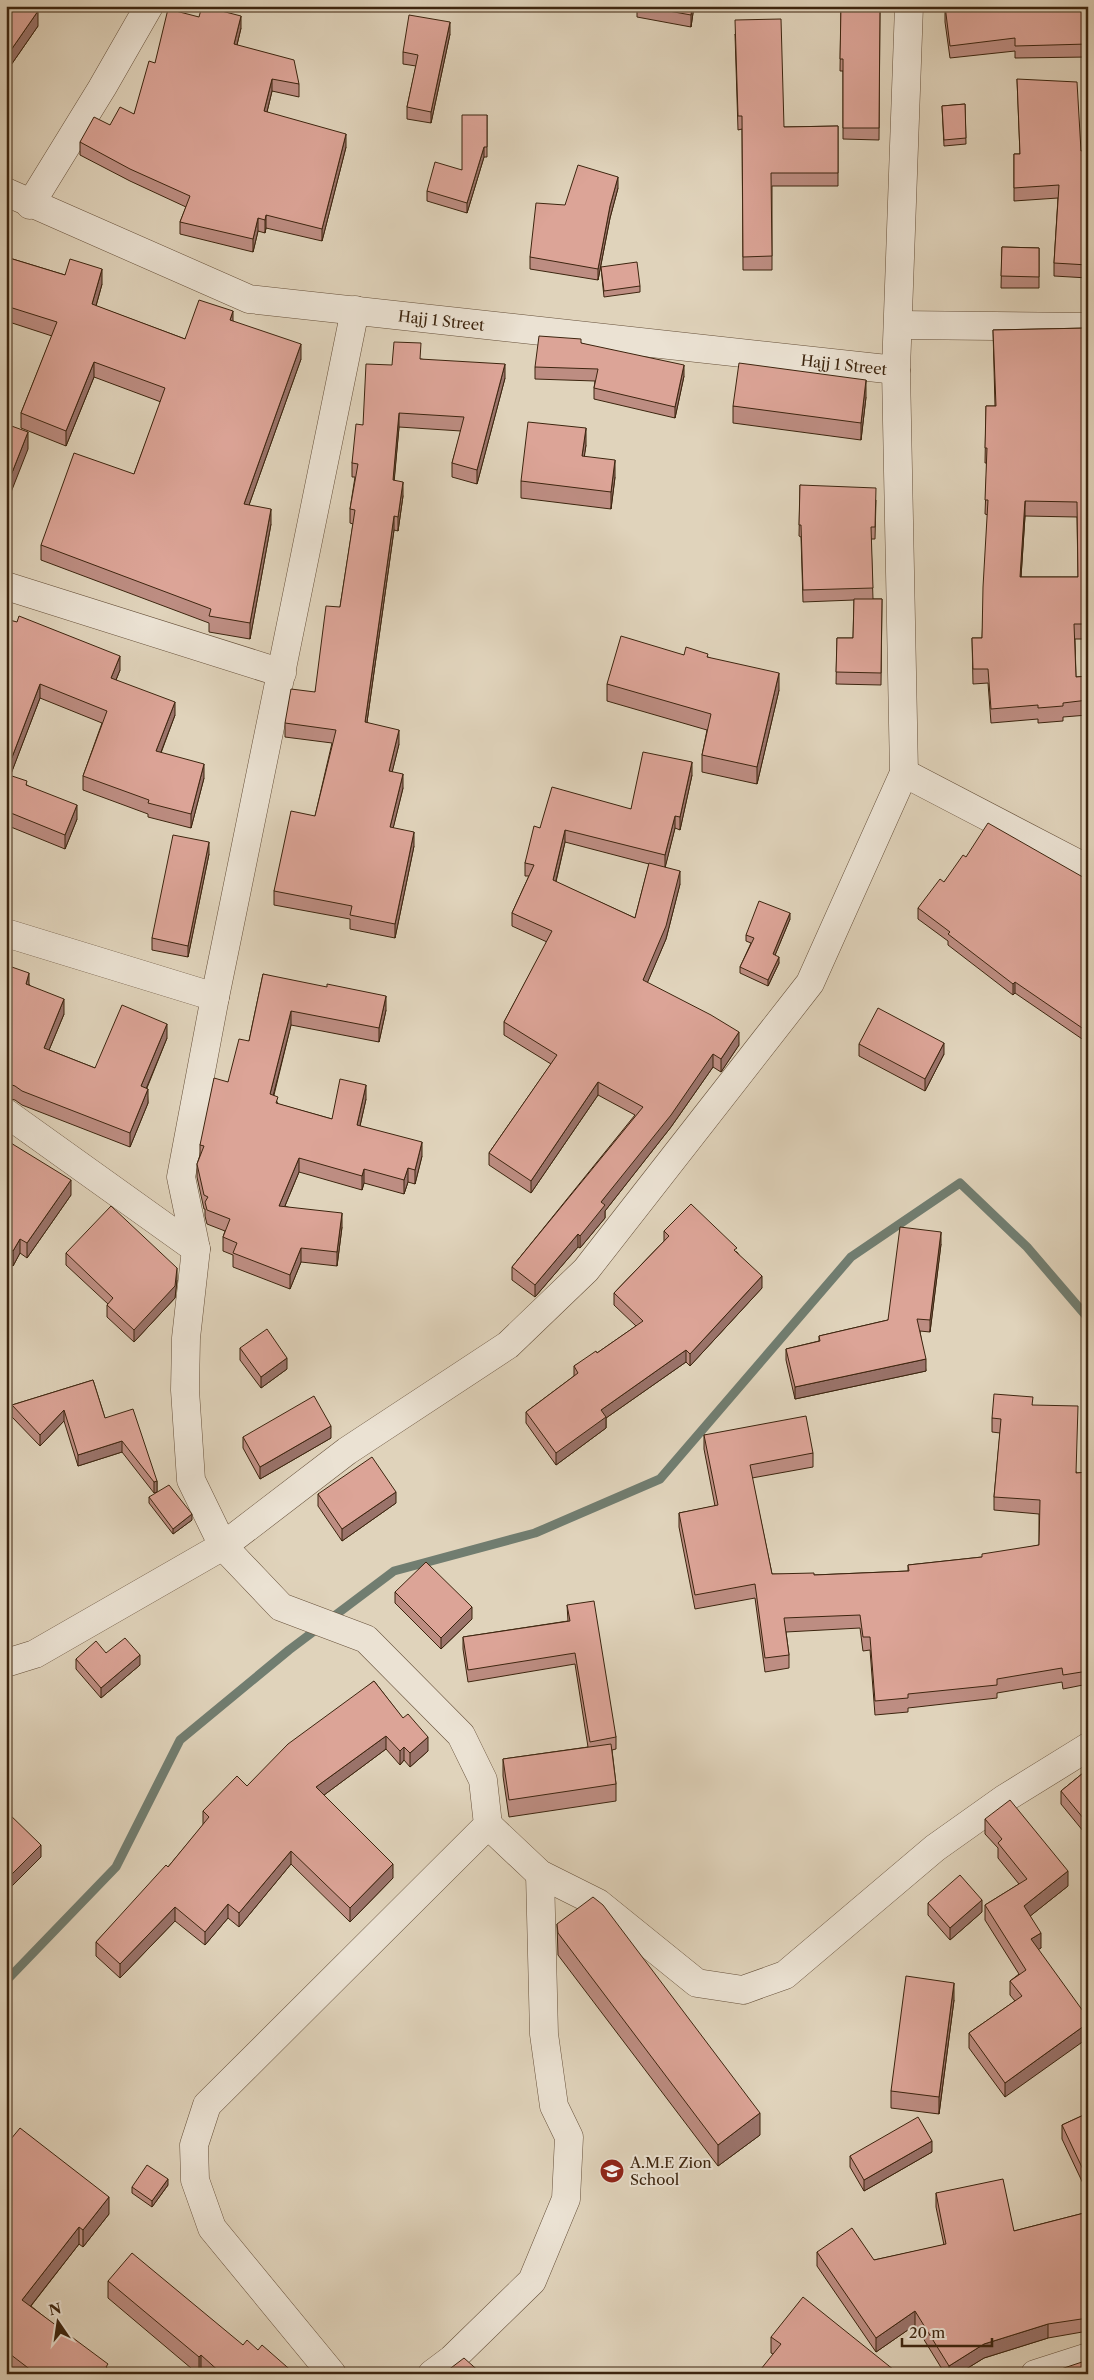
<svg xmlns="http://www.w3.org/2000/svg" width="1094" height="2380" viewBox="0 0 1094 2380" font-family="'Libre Caslon Text',serif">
<rect width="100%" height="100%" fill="#e0d3bb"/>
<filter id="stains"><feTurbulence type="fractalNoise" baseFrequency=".004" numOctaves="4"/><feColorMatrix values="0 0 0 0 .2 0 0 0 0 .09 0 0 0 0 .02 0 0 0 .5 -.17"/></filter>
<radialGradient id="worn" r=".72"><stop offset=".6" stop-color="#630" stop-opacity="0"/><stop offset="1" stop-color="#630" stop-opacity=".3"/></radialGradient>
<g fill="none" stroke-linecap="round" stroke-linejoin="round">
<!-- stream -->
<path stroke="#717d70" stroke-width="9" d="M6,1981L116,1867L180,1740L289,1650L394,1571L535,1533L660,1479L851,1257L960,1183L1027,1247L1088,1318"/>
<defs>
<g id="minor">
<path id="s1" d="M6,192L249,299L896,370"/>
<path d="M30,205L102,88L149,6"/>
<path d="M899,325L1088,327"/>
<path d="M6,586L282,673"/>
<path d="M904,773L1088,869"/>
<path d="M6,933L215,997"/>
<path d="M6,1113L196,1249"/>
<path d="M6,1663L35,1654L223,1546L191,1480L185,1390L186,1338L196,1249L181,1177L215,997L355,310"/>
<path d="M488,1825L540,1874L598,1903L697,1983L743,1990L785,1975L935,1848L1004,1799L1088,1747"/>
<path d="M332,2374L212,2228L195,2180L194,2145L207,2105L488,1825L483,1780L461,1735L366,1639L281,1607L223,1546L347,1451L508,1345L586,1270L810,983L904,773L896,370L909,6"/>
<path d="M432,2374L452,2359L532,2281L566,2199L569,2137L554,2106L544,2034L540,1874"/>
<path d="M1035,2374L1088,2357"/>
</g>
</defs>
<!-- minor casing -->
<use href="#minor" stroke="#66503a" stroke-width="29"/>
<!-- minor -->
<use href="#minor" stroke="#ebe2d3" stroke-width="28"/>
</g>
<!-- wall -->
<path fill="#bd8d82" stroke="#3d250f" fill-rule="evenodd" d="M6,6L38,26L11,65L6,62Z
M637,6H694L691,27L637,17Z
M841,6H880L879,140L843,139V71H840Z
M945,6H1088V57L1015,58V51L950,58L945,22Z
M241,28L237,45L299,84V97L272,91L267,112L346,147L322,241L266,228L265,233L258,231L253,252L180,234V222L186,207L130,181L80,155V142L110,125L134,114L155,63Z
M450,34L431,123L407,119V107L416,66L403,64V52Z
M735,34L784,127L838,126V186H772V270H743L742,129L738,130Z
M1017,79L1081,151L1088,150V278L1054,276V263L1058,198L1014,201V154H1020Z
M965,104L966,144L944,146L942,106Z
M487,115V157H484L467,213L427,201V191L462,170Z
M618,188L610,218L598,280L530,269V257L565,205Z
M1002,247L1039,248V288H1001Z
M6,257L65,275L102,284L96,306L185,339L233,321L301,359L249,505L271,524L250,639L209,632V623L41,560V545L134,474L161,402L94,377L66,446L21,428V413L52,336L6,321Z
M601,267L640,286V292L604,297Z
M1088,328V639H1075L1076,677L1088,676V715L1063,717V721L1038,723V719L991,723L988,683L973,684L972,638H982L988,515L985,514L987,463H985L986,406H995L993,330ZM1025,516L1077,517L1078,577H1021Z
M581,343L684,376L675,418L594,399V388L595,381L535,379V367Z
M421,359L505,378L477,484L452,477V463L461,431L399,427L394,480L403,496L398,531L394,530L367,722L399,744L392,772L403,788L393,828L414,846L395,938L350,929V919L274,905V891L315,816L332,743L285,737V723L315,692L340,607L353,524L350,523V509L355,477H352V463L363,425L392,365Z
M866,397L861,440L733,423V406Z
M586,445L584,456L615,477L611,509L521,498V481Z
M800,485L876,500L875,539H871L873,599H882L881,685L836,684L837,638H853L854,600L803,602L801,537L799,536Z
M6,619L120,670L116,680L175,715L161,753L204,778L191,828L148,817V814L83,790V776L102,723L40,698L10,776L27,785L77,819L65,849L6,825Z
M684,655L708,657L779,690L757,784L702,772V755L707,730L607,701V684Z
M692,775L680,830L675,828L665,867L680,884L666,939L647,983L739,1045L721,1072L713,1067L671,1127L605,1211V1218L580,1248L578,1247L535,1297L512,1280V1267L635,1115L598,1095L531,1193L489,1165V1153L551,1064L504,1035V1022L547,942L512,926V913L529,876H525V863L540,828L631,809ZM565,842L649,864L635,918L556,882Z
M209,854L188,957L152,950V938Z
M966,857L1088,880V1043L1015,993L1013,995L948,945V941L918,919V908L944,882Z
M790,919L775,955L779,963L768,986L740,973V967L751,943L746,941V935Z
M6,965L64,1014L49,1050L95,1068L167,1038L147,1088L148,1103L130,1147L22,1105L15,1100L6,1098Z
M263,974L386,1010L379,1042L291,1025L274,1095L278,1104L332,1119L366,1099L360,1126L422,1156L415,1184L408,1182L404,1194L364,1183L362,1190L299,1172L285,1206L342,1227L337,1266L301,1262L290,1289L233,1267V1255L223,1251V1237L225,1231L207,1224L205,1216V1209H204L197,1177V1164L200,1155V1145L228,1082L249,1041Z
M859,1044L944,1054L925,1091L859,1056Z
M6,1140L71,1195L27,1258L20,1253L13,1266L6,1262Z
M664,1231L737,1252L762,1288L690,1366L686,1362L606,1418V1428L556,1465L526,1423V1412L574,1376V1366L597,1353L636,1326L614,1305V1293L664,1241Z
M941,1244L930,1332L920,1331L926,1371L795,1399L786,1360V1349L819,1341V1336L888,1320Z
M66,1253L177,1280L175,1298L134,1342L107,1317V1305L108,1304L66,1265Z
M240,1348L287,1369L261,1388L240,1360Z
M93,1380L105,1418L157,1481V1492L154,1493L122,1452L78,1466L64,1421L40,1446L12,1417V1405Z
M1033,1405L1077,1473L1088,1472V1684L1063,1689L1062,1682L997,1693V1698L908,1708V1712L875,1715L870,1650L863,1651L860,1628L786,1632L789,1655V1668L765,1672L755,1598L695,1609L679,1527V1513L715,1506L704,1449V1435L813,1453V1467L752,1478L772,1574L814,1575L908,1571V1565L982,1557L1039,1545V1514L994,1510V1497L1000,1433L992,1432V1418Z
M243,1437L331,1438L260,1479L243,1448Z
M318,1494L396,1503L342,1541L318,1506Z
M149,1497L192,1520L173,1534L149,1503Z
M395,1592L472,1619L441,1649L395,1603Z
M567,1605L616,1737V1749L612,1750L616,1784V1801L509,1817L503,1776V1759L588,1747L575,1664L468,1682L463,1649V1637L568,1621Z
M106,1653L140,1665L101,1698L76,1669V1659Z
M374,1681L428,1751L410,1767L404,1760L400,1765L386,1749L324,1795L393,1878L350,1922L291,1864L239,1927L228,1918L205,1945L175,1921L120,1978L96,1956V1942L168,1867L203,1825V1811L247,1786Z
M1088,1769V1837L1061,1804V1791Z
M985,1819L1068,1886L1030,1916L1041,1948L1038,1949L1005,2097L969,2048V2033L1015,2001L1010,1995V1981L1019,1974L985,1920V1905L1019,1884L998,1858V1848L985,1834Z
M928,1903L982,1912L950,1940L928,1915Z
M557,1924L760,2135L718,2166L558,1955Z
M954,2000L939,2114L891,2108V2091Z
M1088,2113V2194L1062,2139V2125Z
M6,2145L109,2214L83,2247L79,2244L31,2306L114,2374H14L6,2368Z
M932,2152L864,2191L850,2167V2156Z
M168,2185L152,2207L132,2193V2187Z
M936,2193L1014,2231L1088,2212V2331L1048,2338L984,2358L958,2374H945L915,2325L876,2352L817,2266V2252L874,2260L944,2245L936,2207Z
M108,2281L243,2345L258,2350L295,2374H203L201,2372L200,2374H198L108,2298Z
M771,2337L899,2374L773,2354L771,2353Z"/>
<!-- shaded-wall -->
<path fill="#9a736a" stroke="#3d250f" d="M692,6H694L691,27V15Z
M38,11V26L11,65V50Z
M241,16V28L234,57V44Z
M450,22V34L431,123V112Z
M272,79V91L264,124V111Z
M346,134V147L322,241V229Z
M484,147V157L467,213V203Z
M618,177V188L610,218L598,280V269L610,206Z
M266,215V228L265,233V220Z
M258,218V231L253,252V239Z
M102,269V284L92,320V304Z
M233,311V327L230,320Z
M301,344V359L244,519V504Z
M94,362V377L66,446V431Z
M505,364V378L477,484V470Z
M684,365V376L675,418V407Z
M866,380V397L861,440V423Z
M399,413V427L393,494V480Z
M586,428V445L582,473V456Z
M28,432V449L6,505V488Z
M615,460V477L611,509V492Z
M403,482V496L398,531V517Z
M1025,501V516L1020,592V577Z
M271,509V524L250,639V623Z
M394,516V530L365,736V722Z
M120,656V670L111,692V678Z
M779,673V690L757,784V767Z
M40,684V698L6,787V773Z
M175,702V715L156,765V751Z
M399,730V744L389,785V771Z
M692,762V775L680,830V817Z
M204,764V778L191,828V814Z
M403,774V788L390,841V827Z
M77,805V819L65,849V835Z
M675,816V828L665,868V855Z
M565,830V842L553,893V880Z
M414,832V846L395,938V924Z
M209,842V854L188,957V946Z
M680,871V884L666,939L643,993V980Z
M790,913V919L773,960V954Z
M779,957V963L768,986V980Z
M29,973V987L26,984Z
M1015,982V993L1013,995V984Z
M386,996V1010L379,1042V1028Z
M64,999V1014L44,1062V1048Z
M291,1011V1025L270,1108V1094Z
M167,1024V1038L141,1101V1086Z
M739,1032V1045L721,1072V1059Z
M944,1043V1054L925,1091V1079Z
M713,1054V1067L671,1127L605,1211V1218L580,1248V1236L601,1202Z
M598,1082V1095L531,1193V1181Z
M366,1085V1099L357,1139V1125Z
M148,1089V1103L130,1147V1133Z
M422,1142V1156L415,1184V1170Z
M299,1158V1172L279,1220V1206Z
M408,1168V1182L404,1194V1180Z
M364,1169V1183L362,1190V1176Z
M71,1180V1195L27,1258V1243Z
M342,1213V1227L337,1266V1252Z
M941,1232V1244L930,1332V1320Z
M578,1234V1247L535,1297V1285Z
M20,1239V1253L13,1266V1251Z
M301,1248V1262L290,1289V1275Z
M177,1268V1280L175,1298L134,1342V1330Z
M762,1276V1288L690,1366V1354Z
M686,1350V1362L606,1418V1428L556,1465V1453L601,1410Z
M287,1358V1369L261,1388V1377Z
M926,1359V1371L795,1399V1387Z
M64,1410V1421L40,1446V1435Z
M331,1426V1438L260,1479V1467Z
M122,1441V1452L78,1466V1455Z
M157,1481V1492L154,1493V1482Z
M396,1492V1503L342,1541V1529Z
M192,1514V1520L173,1534V1529Z
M472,1607V1619L441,1649V1638Z
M140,1655V1665L101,1698V1688Z
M386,1736V1749L316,1801V1787Z
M428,1737V1751L410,1767V1753Z
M404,1747V1760L400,1765V1751Z
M41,1845V1857L6,1892V1880Z
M291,1851V1864L239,1927V1913Z
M393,1864V1878L350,1922V1908Z
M1068,1871V1886L1024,1921V1906Z
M982,1900V1912L950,1940V1928Z
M228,1904V1918L205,1945V1932Z
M175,1907V1921L120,1978V1964Z
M1041,1933V1948L1031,1954V1939Z
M954,1983V2000L939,2114V2097Z
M1088,2023V2038L1005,2097V2083Z
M760,2113V2135L718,2166V2145Z
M932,2141V2152L864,2191V2180Z
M168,2179V2185L152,2207V2201Z
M109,2197V2214L83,2247V2230Z
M79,2227V2244L22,2317V2300Z
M915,2311V2325L876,2352V2338Z
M1048,2324V2338L984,2358L958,2374H949V2366L984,2344Z
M201,2355V2372L199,2374V2357Z"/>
<!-- building -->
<path fill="#dca497" stroke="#3d250f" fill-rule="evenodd" d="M6,6H31L38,11L11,50L6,47Z
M202,6L241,16L234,44L294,60L299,84L272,79L264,111L346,134L322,229L266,215L265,220L258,218L253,239L180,222L190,196L130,169L80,142L94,117L110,125L120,107L134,114L149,61L155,63L168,9L199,17Z
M641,6H692L691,15Z
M841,6H880L879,128H843V59H840Z
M945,6H1088V44L1015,46V38L950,46Z
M409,15L450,22L431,112L407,107L418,55L403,52Z
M781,19L784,127L838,126V173H771L772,256L743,257L742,116H738L735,20Z
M1017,79L1077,82L1081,151L1088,150V265L1054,263L1059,185L1014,188V154H1020Z
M965,104L966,138L944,140L942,106Z
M462,115H487V147H484L467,203L427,191L435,162L462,170Z
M578,165L618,177L610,206L598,269L530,257L536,203L565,205Z
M1002,247L1039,248V277L1001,276Z
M6,257L65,275L70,259L102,269L92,304L185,339L199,300L233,311L230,320L301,344L244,504L271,509L250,623L209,616L211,609L41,545L74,453L134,474L165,388L94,362L66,431L21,413L57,322L6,306Z
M637,262L640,286L604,291L601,267Z
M1088,328V624H1074L1076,677L1088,676V700L1063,703V706L1038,708V705L991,709L988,669H973L972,638H982L983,587L988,500H985L987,448H985L986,406H996L993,330ZM1025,501L1077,502L1078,577H1020Z
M539,336L581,339V343L684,365L675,407L594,388L598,369L535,367Z
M394,342L421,343L420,359L505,364L477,470L452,463L464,417L399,413L393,480L403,482L398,517L394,516L365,722L399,730L389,771L403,774L390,827L414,832L395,924L350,915L352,906L274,891L291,811L315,816L336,730L285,723L291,689L315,692L326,606L340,607L355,510L350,509L358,464L352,463L356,424L363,425L366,364L392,365Z
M739,363L866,380L861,423L733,406Z
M528,422L586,428L582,456L615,460L611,492L521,481Z
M6,424L28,432L6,488Z
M800,485L876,488L875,527H871L873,588L803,590L801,525H799Z
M854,599H882L881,673L836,672L837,638H853Z
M19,616L120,656L111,678L175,702L156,751L204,764L191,814L148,803L149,800L83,776L107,711L40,684L6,773V619L17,622Z
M621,636L684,655L686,647L708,654L707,657L779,673L757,767L702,755L711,714L607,684Z
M643,752L692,762L680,817L675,816L665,855L565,830L553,880L635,918L649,863L680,871L666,926L643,980L711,1015L739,1032L721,1059L713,1054L671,1115L601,1202L605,1205L580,1236L578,1234L535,1285L512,1267L643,1107L598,1082L531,1181L489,1153L557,1055L504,1022L552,931L512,913L534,865L525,863L534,826L540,828L552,787L631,809Z
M6,774L27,781L26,785L77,805L65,835L6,811Z
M988,823L1088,880V1032L1015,982L1013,984L948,934L950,932L918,908L940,879L944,882L963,855L966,857Z
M173,835L209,842L188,946L152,938Z
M759,901L790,913L773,954L779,957L768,980L740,967L754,938L746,935Z
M6,965L29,973L26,984L64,999L44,1048L95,1068L122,1005L167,1024L141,1086L148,1089L130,1133L22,1091L15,1086L6,1083Z
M263,974L327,987V984L386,996L379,1028L291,1011L270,1094L278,1097L276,1103L332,1119L340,1079L366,1085L357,1125L422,1142L415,1170L408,1168L404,1180L364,1169L362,1176L299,1158L279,1206L342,1213L337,1252L301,1248L290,1275L233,1253L237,1243L223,1237L230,1219L207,1210L205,1202L208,1197L204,1195L197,1164L204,1146L200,1145L214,1078L228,1082L239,1039L249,1041Z
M878,1008L944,1043L925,1079L859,1044Z
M6,1140L71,1180L27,1243L20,1239L13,1251L6,1247Z
M691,1204L737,1248L734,1250L762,1276L690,1354L686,1350L601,1410L606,1417L556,1453L526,1412L578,1373L574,1366L596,1351L597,1353L643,1321L614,1293L669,1236L664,1231Z
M111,1206L177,1268L175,1286L134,1330L107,1305L113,1298L66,1253Z
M900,1227L941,1232L930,1320L917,1319L926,1359L795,1387L786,1349L820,1341L819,1336L888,1320Z
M267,1329L287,1358L261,1377L240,1348Z
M93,1380L105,1418L133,1409L157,1481L154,1482L122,1441L78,1455L64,1410L40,1435L12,1405Z
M994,1394L1033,1397L1032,1405L1078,1406L1076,1473L1088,1472V1671L1063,1675L1062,1668L997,1679V1685L908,1694V1698L875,1701L870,1637H863L860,1615L784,1618L789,1655L765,1658L755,1584L695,1595L679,1513L718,1505L704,1435L806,1416L813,1453L750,1465L772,1574L814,1573V1575L909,1571L908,1565L982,1557V1554L1039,1545L1040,1500L994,1497L1001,1419L992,1418Z
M314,1396L331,1426L260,1467L243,1437Z
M372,1457L396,1492L342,1529L318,1494Z
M169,1485L192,1514L173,1529L149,1497Z
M426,1562L472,1607L441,1638L395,1592Z
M594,1601L616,1737L590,1742L575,1653L468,1670L463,1637L570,1621L567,1605Z
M125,1638L140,1655L101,1688L76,1659L96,1641L106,1653Z
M374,1681L403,1718L408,1714L428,1737L410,1753L404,1747L400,1751L386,1736L316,1787L393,1864L350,1908L291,1851L239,1913L228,1904L205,1932L175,1907L120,1964L96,1942L166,1865L168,1867L209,1817L203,1811L237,1776L247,1786L288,1744Z
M611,1744L616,1784L509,1800L503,1759Z
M1088,1769V1824L1061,1791Z
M1010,1800L1068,1871L1024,1906L1041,1933L1031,1939L1088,2018V2023L1005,2083L969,2033L1022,1996L1010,1981L1026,1970L985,1905L1027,1879L998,1843L1002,1839L985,1819Z
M6,1811L41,1845L6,1880Z
M960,1875L982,1900L950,1928L928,1903Z
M593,1897L603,1905L760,2113L718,2145L558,1933L557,1924Z
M906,1976L954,1983L939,2097L891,2091Z
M1088,2113V2180L1062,2125Z
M918,2117L932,2141L864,2180L850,2156Z
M20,2128L109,2197L83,2230L79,2227L22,2300L108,2364L106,2367L114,2374H36L6,2351V2145Z
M147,2165L168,2179L152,2201L132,2187Z
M1003,2179L1014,2231L1088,2212V2318L1048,2324L984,2344L949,2366L915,2311L876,2338L817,2252L852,2228L874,2260L946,2244L936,2193Z
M132,2253L243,2345L247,2340L258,2350L262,2345L295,2374H222L201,2355L199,2357L108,2281Z
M803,2297L899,2374H757L781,2344L771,2337Z
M464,2358L482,2374H443Z
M1088,2360V2374H1052V2372Z"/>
<!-- icons -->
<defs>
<symbol id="school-disc" viewBox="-11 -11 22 22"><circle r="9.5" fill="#8f2418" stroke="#ebe2d3"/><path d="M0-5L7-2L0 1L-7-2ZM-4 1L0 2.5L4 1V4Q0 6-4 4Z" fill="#fff"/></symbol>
</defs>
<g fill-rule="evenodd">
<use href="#school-disc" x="598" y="2157" width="28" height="28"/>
</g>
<g text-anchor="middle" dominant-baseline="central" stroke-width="4" stroke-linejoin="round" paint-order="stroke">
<!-- street labels -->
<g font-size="15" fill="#3d250f" stroke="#ebe2d3">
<text stroke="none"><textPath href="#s1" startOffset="459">Hajj 1 Street</textPath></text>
<text stroke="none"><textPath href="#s1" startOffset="864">Hajj 1 Street</textPath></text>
</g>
<!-- poi labels -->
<g font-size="15" fill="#3d250f" stroke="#ebe2d3" text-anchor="start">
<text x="630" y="2162">A.M.E Zion<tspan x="630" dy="17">School</tspan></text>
</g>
</g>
<!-- margin -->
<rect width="1094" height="2380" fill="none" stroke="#e0d3bb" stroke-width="25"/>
<rect x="8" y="8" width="1079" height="2365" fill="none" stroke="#3d250f" stroke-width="2.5"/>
<rect x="12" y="12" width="1069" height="2355" fill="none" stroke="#3d250f"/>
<!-- north arrow -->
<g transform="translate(58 2322) rotate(347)" stroke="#ebe2d3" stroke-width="4" paint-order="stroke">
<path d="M0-4L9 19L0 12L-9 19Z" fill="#3d250f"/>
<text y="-8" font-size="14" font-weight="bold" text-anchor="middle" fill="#3d250f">N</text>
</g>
<!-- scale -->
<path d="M902 2338v8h90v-8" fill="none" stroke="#3d250f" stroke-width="2.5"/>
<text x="909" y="2338" font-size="15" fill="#3d250f" stroke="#ebe2d3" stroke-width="4" paint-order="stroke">20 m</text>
<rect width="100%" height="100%" filter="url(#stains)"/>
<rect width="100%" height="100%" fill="url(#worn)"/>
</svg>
